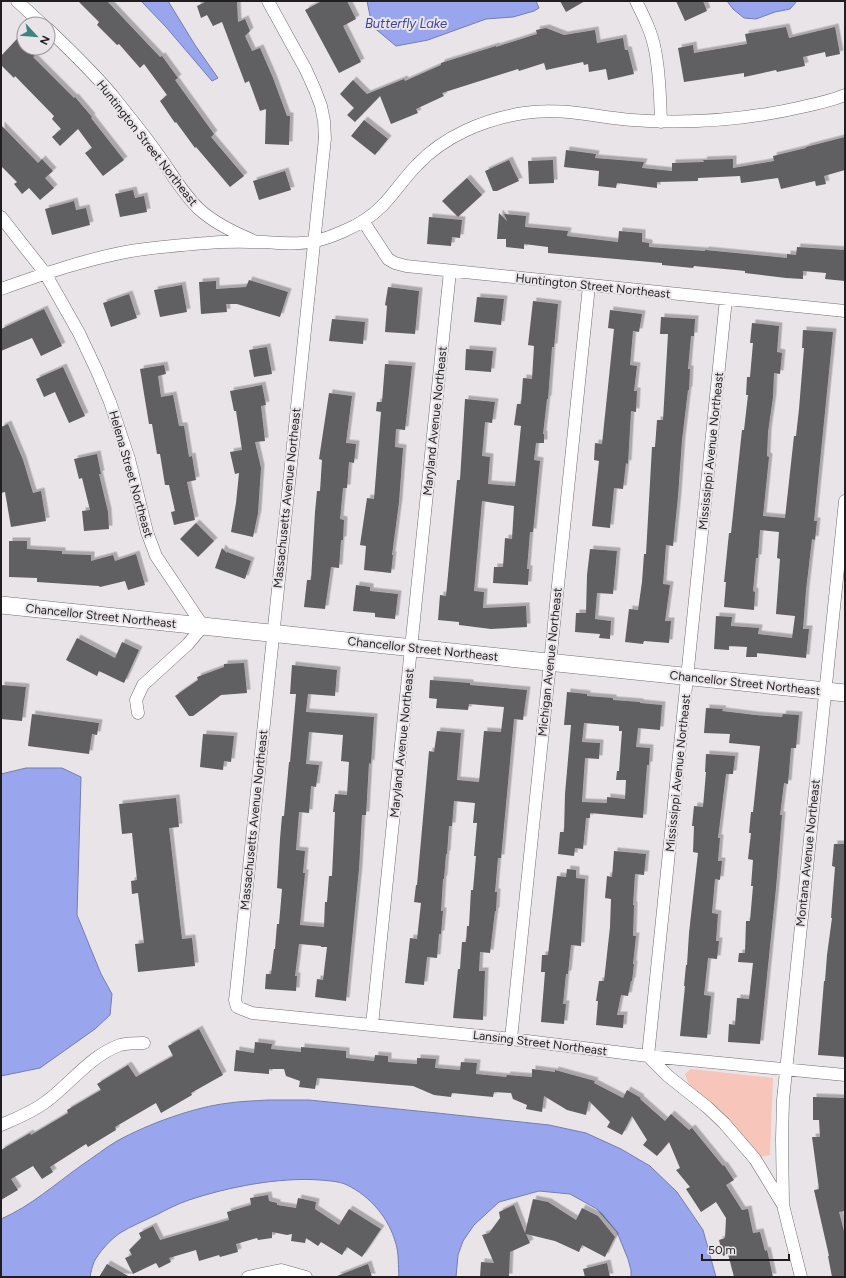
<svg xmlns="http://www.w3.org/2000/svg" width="846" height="1278" viewBox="0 0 846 1278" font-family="Figtree,sans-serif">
<defs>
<filter id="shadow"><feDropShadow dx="3.5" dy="-3.5" stdDeviation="0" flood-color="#0004"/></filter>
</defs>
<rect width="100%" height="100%" fill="#e9e4e8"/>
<!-- green -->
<path fill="#f7c5ba" d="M691,1069L773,1078L770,1155L760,1157L726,1116L689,1084L685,1074Z"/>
<!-- water -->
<path fill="#99a6ee" stroke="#757db0" d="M141,1H168L195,45L218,78L212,81L166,27Z
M367,1H536L539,8L534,11L513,17L486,19L428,40L396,46L372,26Z
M727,1H797L790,9L775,12L756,19L744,18L733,9Z
M26,768H62L81,777L77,915L101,974L112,994L110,1015L95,1029L40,1068L1,1076V774Z
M268,1100H309L437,1113L549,1125L586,1133L621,1149L650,1166L677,1192L703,1230L716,1277H631V1270L628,1259L617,1232L597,1209L570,1194L539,1191L499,1202L474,1225L463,1241L458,1255L456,1277H399C398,1266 399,1254 396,1244C389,1218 370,1196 347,1185C339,1181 329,1181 320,1180C279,1177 228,1187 189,1200C177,1204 166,1210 156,1215C144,1221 131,1226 120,1233C110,1240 99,1252 94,1262C92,1267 91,1272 90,1277H1V1219C31,1206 55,1184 82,1165C94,1157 105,1148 117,1141C148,1124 194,1107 229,1103C242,1101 255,1101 268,1100Z"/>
<!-- building -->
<path fill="#605e62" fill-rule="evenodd" filter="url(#shadow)" d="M78,1H107L160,57L162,56L178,78L175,80L214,134L211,137L244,176L230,187L196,147L195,148L176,122L175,123L160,101L167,95L144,64L140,68L119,44L117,45L97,25L99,22Z
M207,1H237L238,22L245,19L250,31L245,36L252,51L260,48L273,78L287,116H290L289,145L265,144L266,109L260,111L249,81L245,83L222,22L213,26L207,15L201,18L197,6Z
M322,1H347L356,19L343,26L361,62L339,73L305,10Z
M560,1H585L566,12Z
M676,1H703L707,11L685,21Z
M786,27L789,38L835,27L840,54L826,57L825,52L803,57L805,66L777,72L776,70L744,77V73L684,82L678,48L693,45L694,53L747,44L745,34Z
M546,28L564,35L595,30L597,43L623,38L625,50H628L634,74L608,80L606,69L589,72L588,64L584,65L583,62L546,70L544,63L519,71L518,69L442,93L444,96L416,109L418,113L391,124L380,96L355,122L347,115L354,108L340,94L353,80L367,94L404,79L405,81L441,65V63L496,46V47L537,34L536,30Z
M17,39L24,46V48H26L35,56L33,57L74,98L75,97L92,117L91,118L124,160L103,176L85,153L92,148L78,129L60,146L52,137L61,129L52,119L54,116L15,76L14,78L1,65V56Z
M364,120L388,139L375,155L351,136Z
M1,125L38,163L42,159L53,171L45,178L54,188L40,200L29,188L22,194L14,184L17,182L1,166Z
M845,137V170L824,176L826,184L816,186L815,181L781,189L778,178L741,183L740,176L698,178V181L657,182V188L617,183L616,188L598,186L599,171L564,167L566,150L596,154L595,158L644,162L642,168L672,171V163L704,162L703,160L733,159V168L774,161L773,156L806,148V147Z
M509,160L519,181L497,191H493L485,171Z
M553,160L554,183L529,184L528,161Z
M285,171L291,190L259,200L253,181Z
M467,178L482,195L458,217L442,201Z
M133,190L135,198L144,196L147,212L120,217L115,194Z
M74,201L76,210L86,208L90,225L52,235L45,209Z
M499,213L507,221L504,214L526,216L525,227L568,231L567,236L618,242L619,231L642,233V242L649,243V247L705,251V250L787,258V254L796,255L797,247L845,250V281L825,279L826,273L803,271V279L786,278L745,273V271L694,266L693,268L662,265V263L548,253V247L524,244V249L506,247V239H497Z
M429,217L462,220L460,238L452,237L451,246L427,244Z
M249,280L288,292L280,317L237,304H226L227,312L201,314L199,282L216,281V289L246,287Z
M182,285L187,312L160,317L154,290Z
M388,287L419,291L415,334L385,332L387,306L385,305Z
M129,294L137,318L111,327L103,303Z
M477,297L504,299L501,325L474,322Z
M533,301L558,304L554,347H552L548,399H547L543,434H544V443H536L534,460L540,461L533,532H530L527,569H529L528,585L493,583L494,567H503L505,538L512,539L514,506L482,501L474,591L484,592L483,608L526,606L527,627L491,629L459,625V622L438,620L440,595L446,596L457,480H460L465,399L495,402L492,423L485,422L482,456L490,457L488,484L515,486L521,426L514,425L517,404H521L523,378L532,379L534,346L528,345Z
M44,309L62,346L41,356L32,338L1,351V329Z
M610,310L642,314L639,332L633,331L630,365L637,366L634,391H637L636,412L631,411L628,464L626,463L623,489L614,488L610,528L592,526L599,461L594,460L595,443L602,444L614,329L608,328Z
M661,317L695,319L694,336H691L688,369H690L689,390H688L682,440L678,496L673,546L666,545L663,584L670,585L665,621H671L669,643L644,641L643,644L625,642L629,609L638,610L642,582L644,554H646L652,447H655L657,420H663L668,334H660Z
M332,319L365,322L363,344L329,341Z
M752,323L779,326L777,352L782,353L780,374L774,373L773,397L768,432L767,456L769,457L763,516L785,518L794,436H796L799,409L804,348H802L803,330L833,332L814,521H817L815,540L812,539L806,590L803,629H809L806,658L757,653V657H746L747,647L729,646V650L714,649L716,616L732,617L731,626L759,628L758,634L792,638L795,616L776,614L780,559L777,558L779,532L760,530L758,558H756L753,591L755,592L754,610L724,607L726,582H724L729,533H731L742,430H744L748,395H746L747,377H750L753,343H750Z
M267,347L272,374L254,377L249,350Z
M466,349L493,351L491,372L465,370Z
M385,364L412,366L405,430L396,429L395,447L403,448L399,502L392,555H393L391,573L364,570L366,546L360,545L367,498L374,499L381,412L376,411L377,402H382Z
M164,365L166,374L158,376L161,397L173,395L179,426H184L189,457L192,456L196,480L187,482L195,520L174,525L171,512L175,511L169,485H165L160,454H157L152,424H149L140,369Z
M63,367L85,416L69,423L55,392L44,397L36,379Z
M262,385L266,405L261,406L265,441L255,442L261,468L258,513L253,537L231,532L236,503L239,473L235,474L230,452L242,450L236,411H234L230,391Z
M329,393L352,396L346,443L356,444L354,463L349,462L347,488H343L340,519L344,520L343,540H341L339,568L331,567L325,609L304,607L307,580H311L315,512L317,491H320L322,460L319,459Z
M8,424L23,460L33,493L41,491L46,521L11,527L5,492L1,493V427Z
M97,454L101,474H99L108,512L109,529L84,531L82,511L90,510L82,478L79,479L74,459Z
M196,523L214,541L198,557L180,539Z
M9,541H27V549L62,551V554L91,555V561L113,555L115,561L136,554L145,585L128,590L125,581L100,587L99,586L37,582V578L9,577Z
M222,548L227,553V552L251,561L245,579L215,568Z
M590,549L617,551L613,594L597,593L595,619L611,621L610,639L599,638L600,634L575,632L576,613H586L587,575Z
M356,585L370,587V591L398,594L395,619L375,617V613L353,611Z
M77,638L115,658L122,642L139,650L124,683L99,671L97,676L66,660Z
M244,663L247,693L221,695L193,716H189L175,696L198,680L197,677L224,667V664Z
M292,665L337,670L335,696L308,694L306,712L374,717L371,764L369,763L366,815H362L359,869L346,1001L315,997L317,979L323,980L327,947H321V946L299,944L295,976H297L296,991L265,989L266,974H271L274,949H275L277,924H279L282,889L277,888L280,839L282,816H284L289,762H290L296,694H290ZM309,732L343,735L341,761L349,762L347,795L335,794L333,812H335L332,876H329L327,902H325L324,927L300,925L305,873H303L305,851L296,850L299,812L309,813L311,786L316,787L319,765L306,764Z
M430,680L470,683V685L527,690L523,720L514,719L501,858H498L495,892H497L496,911H495L490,953L480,952L479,971H485L483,1020L453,1018L458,969H460L462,942H466L467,926H469L471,890H473L476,856H474L477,823H473L475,803L454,801L452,826H449L447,854H446L444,879H443L441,911H443L441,934H439L437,958L427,957L424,985L405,983L410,938L417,939L421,903L414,902L416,885H417L429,751L434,752L437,731L461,733L457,780L479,782L484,731L501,732L504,707L469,704L468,710L436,708L437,699L429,698Z
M1,685L26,687L22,721L1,719Z
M567,692L587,694V696L613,698V700L640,702V703L662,705L660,730L638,728L636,747L650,748L649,765H647L643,818L590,813V818H586L583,849L575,848L574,856L558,854L560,832H564L565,794L571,725H564ZM584,723L619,726V731H622L619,771H617L616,780H626L625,799L607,797V803L582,802L585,758L599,759L600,743L582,742Z
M706,708L723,709L722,711L755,715L782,717L783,714L799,715L796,748H791L788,784L784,783L780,815H782L776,888L760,1044L728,1042L729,1024L735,1025L737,998L749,999L753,963L738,962L739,953H745L746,921H750L753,886H751L753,860L748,859L751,833H749L751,812H753L760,746L729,743L730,734L704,733Z
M32,714L99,723L97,735L92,734L89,754L28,746Z
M203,734L234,736L231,762L224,761L223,770L200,767Z
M706,754L735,756L733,774H726L718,838H720L718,861H722L720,880L715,879L712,913L718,914L716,941H719L717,959L708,958L704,995L711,996L707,1038L680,1036L685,986H684L686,965H687L689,933L698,853L693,852L694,826H692L694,806L703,807L706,772H705Z
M176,798L179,827L169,828L182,939L192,938L195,966L138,972L135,944L144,943L138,893L132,894L131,881L137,880L132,833L122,834L119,804Z
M834,844H845V1057L818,1055L824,981H825L827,955L832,918H831L835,867L832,866Z
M614,851L646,854L644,875L635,874L633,905H634L633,936H636L633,964H634L632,981H631L628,996L621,995L617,1015H624L623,1028L596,1025L598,1001H596L599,981H604L610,927L611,899L605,898L607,876L612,877Z
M567,869L576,870V878L585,879L581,946L571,945L568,974H566L563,1004H566L564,1024L541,1022L545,972H541L542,955H548L557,876L566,877Z
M199,1029L223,1075L191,1093L192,1095L161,1113L156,1103L115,1127L116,1130L88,1147L86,1144L50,1167L53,1172L42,1179L33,1166L11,1179L18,1190L1,1200V1150L30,1133L31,1135L68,1113L67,1110L101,1090L97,1084L128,1065L136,1077L173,1056L168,1046Z
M255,1042L272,1044L271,1049L301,1052V1047L346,1051V1058L374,1061L375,1055L388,1056V1062L417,1064V1058L436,1059L435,1068L460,1070L461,1062L477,1063L476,1074L506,1077L507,1075L532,1077V1069L555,1072V1070L595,1081L594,1083L623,1098L627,1090L641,1098L640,1099L665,1121L671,1114L689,1130L692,1128L723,1166L724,1165L734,1180L726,1185L742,1210L748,1209L753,1233L760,1232L765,1251L767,1250L773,1277H734L728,1254L723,1256L719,1240L725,1238L726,1218L716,1202L701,1212L686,1189L690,1187L676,1170L680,1168L669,1142L657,1156L643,1145L647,1140L632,1116L622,1135L607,1127L610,1122L589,1101L586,1115L567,1110L544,1096L542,1112L526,1109L527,1105L513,1099L511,1093L494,1092L493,1097L452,1093L451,1097L434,1095L413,1086L317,1078L315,1089L299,1087L300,1081L286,1076L284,1069H269V1074L234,1071L236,1050L254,1053Z
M813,1097L845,1098V1211L839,1212L845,1235V1277H832L828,1256H829L814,1190L819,1189L812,1137H820L819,1120H813Z
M268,1195L269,1201L277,1203V1205L296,1208L298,1198L316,1202L315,1209L339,1225L349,1209L381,1229L362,1257L347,1247L342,1255L321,1242L318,1246L306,1238L305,1243L291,1241L292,1234L287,1235L272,1232V1238L258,1240L257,1238L236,1244L238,1252L220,1257L219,1255L199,1261L196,1250L169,1258L171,1262L159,1268L156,1263L133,1274L125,1258L132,1255L129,1250L141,1238L139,1233L153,1226L160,1240L229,1220L227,1212L251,1205L250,1198Z
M533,1199L548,1202L576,1220L582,1208L598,1216L615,1237L605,1257L582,1245L579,1252L555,1241L526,1234L530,1243L510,1252L509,1277H480L481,1262L494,1263L482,1235L489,1233L500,1218L499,1212L514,1205L525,1233Z
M607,1263L610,1277H585L583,1269Z
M107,1264L130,1277H99Z
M368,1264L372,1277H337V1276Z"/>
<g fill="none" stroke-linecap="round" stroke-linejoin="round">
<defs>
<path id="street" d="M17,1L42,24
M268,1L306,70L315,90L321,106L324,121L325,138L236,992L235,1000L237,1007L252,1013L511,1039L648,1056L845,1075
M636,1C644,17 652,33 655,50C660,74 660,98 661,122
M48,29C70,50 93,72 112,95C127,114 143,133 157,153C171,172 182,193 199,209C214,223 233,232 252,240
M1,217L45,273L79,333L97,371L110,402L129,459L147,532L156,556L203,626L188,644L143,685L136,700L138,713
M363,221L388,259L395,263L406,266L845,311
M1,289C43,274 86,259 131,251C156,247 181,245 207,243C226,241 246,242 265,242C281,243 298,245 315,241C325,239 335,235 344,231C358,225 371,217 382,206C394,194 404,178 417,165C444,136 485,119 524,113C560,107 596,117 632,120C688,124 746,120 802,107C816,104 831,101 845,95
M726,299L648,1056L668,1076L707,1107L724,1123L755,1159L783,1205
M372,1025L450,271
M511,1039L589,286
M1,1125C17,1118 33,1112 47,1101C71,1083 90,1056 120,1045C128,1043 136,1043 144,1043
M248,1277L281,1270L306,1277
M801,1277L783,1205L782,1139L783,1100L845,501"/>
<path id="secondary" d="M1,605L845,693"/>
</defs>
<!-- street casing -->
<use href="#street" stroke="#726e71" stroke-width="13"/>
<!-- secondary casing -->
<use href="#secondary" stroke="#726e71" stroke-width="18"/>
<!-- street -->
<use href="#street" stroke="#fff" stroke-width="12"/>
<!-- secondary -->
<use href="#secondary" stroke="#fff" stroke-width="17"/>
</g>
<g text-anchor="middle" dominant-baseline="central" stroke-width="4" stroke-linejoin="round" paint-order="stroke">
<!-- street labels -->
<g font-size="12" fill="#201e1f" stroke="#e9e4e8">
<text transform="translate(147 143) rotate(52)">Huntington Street Northeast</text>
<text transform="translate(593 286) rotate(6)">Huntington Street Northeast</text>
<text transform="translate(435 421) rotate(-84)">Maryland Avenue Northeast</text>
<text transform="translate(711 451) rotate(-84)">Mississippi Avenue Northeast</text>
<text transform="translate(131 474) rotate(74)">Helena Street Northeast</text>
<text transform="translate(287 498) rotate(-84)">Massachusetts Avenue Northeast</text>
<text transform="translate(101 616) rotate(6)">Chancellor Street Northeast</text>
<text transform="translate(423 649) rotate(6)">Chancellor Street Northeast</text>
<text transform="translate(550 662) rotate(-84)">Michigan Avenue Northeast</text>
<text transform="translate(745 683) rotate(6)">Chancellor Street Northeast</text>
<text transform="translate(402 743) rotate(-84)">Maryland Avenue Northeast</text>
<text transform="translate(678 773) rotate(-84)">Mississippi Avenue Northeast</text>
<text transform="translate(254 820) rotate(-84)">Massachusetts Avenue Northeast</text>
<text transform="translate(808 853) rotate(-84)">Montana Avenue Northeast</text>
<text transform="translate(540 1043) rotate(7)">Lansing Street Northeast</text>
</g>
<!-- water labels -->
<g font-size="13" font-style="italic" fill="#3d4498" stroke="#e9e4e8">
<text x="406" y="23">Butterfly Lake</text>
</g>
</g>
<!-- border -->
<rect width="846" height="1278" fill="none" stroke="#201e1f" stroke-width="4"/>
<!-- north arrow -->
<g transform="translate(36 36) rotate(116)"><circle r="19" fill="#e9e4e8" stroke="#999598"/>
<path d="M0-3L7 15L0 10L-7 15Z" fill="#3d847e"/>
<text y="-6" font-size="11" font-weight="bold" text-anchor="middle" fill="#201e1f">N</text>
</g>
<!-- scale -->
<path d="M702 1254v6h87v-6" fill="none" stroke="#201e1f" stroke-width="2"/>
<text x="708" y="1254" font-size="12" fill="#201e1f" stroke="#e9e4e8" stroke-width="3" paint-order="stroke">50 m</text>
</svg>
